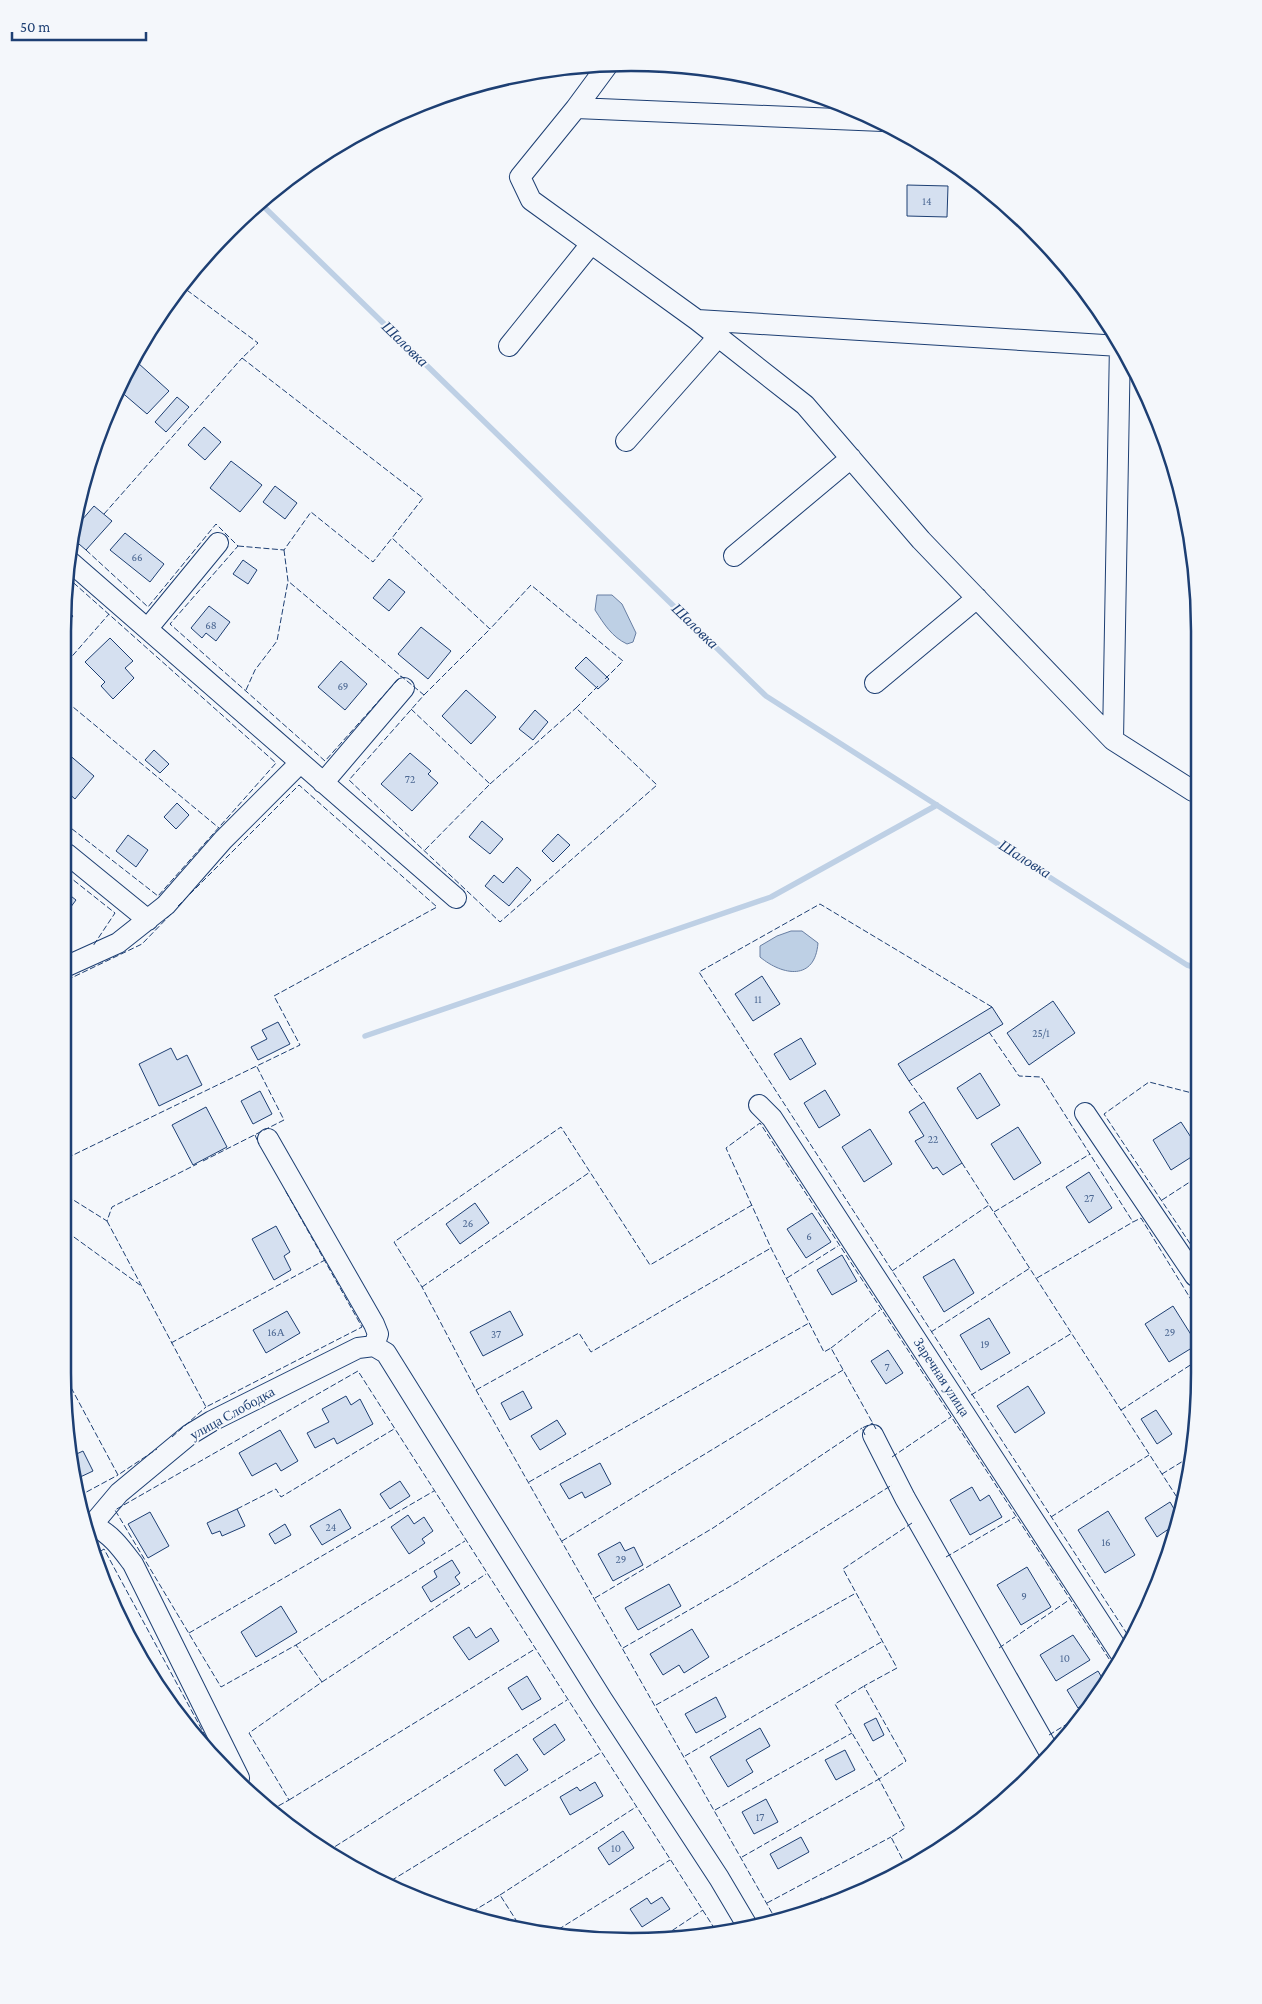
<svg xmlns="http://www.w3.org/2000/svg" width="1262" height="2004" viewBox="0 0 1262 2004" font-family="'Crimson Pro',serif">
<rect width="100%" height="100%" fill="#f4f7fb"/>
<!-- water -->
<path fill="#bed0e5" stroke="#687fa3" d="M597,595H612L622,604L636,633L633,642L627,644C612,637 604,624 595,610Z
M791,931H802L818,943C815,981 783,976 760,957V946L777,936Z"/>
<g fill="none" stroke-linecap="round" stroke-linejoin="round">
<!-- stream -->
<path stroke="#bed0e5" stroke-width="5.5" d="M259,202L766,696L1187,965L1197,968
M365,1036L771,897L937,805"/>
</g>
<!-- building -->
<path fill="#d5e0f0" stroke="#1d3f73" d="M907,185L948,186L947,217L907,216Z
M138,363L169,391L147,414L119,390L132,368Z
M177,397L189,407L166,432L155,422Z
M204,427L221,442L205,460L188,445Z
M231,461L262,485L240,512L210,488Z
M275,486L297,503L285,519L263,502Z
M94,506L112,521L86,550L72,538L75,528Z
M125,533L164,564L150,582L110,550Z
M243,560L257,570L248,584L233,574Z
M389,579L405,592L389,611L373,598Z
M209,606L230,622L216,641L206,633L202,638L191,628Z
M67,611L73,616L67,623Z
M421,627L451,651L428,679L398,654Z
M110,638L133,661L125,668L134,678L113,699L101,686L105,682L85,662Z
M586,657L609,679L598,689L575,668Z
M341,661L367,684L345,710L318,687Z
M466,690L496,717L471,744L442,716Z
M535,710L548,722L533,740L519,729Z
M154,750L169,764L160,773L145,760Z
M67,753L94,776L75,799L67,792Z
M410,753L431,771L428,774L438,783L412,811L381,784Z
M177,803L189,815L176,829L164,817Z
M482,821L503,839L490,854L469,837Z
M558,834L570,845L553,862L542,851Z
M128,835L148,850L136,867L116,851Z
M517,867L531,880L509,906L485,886L494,875L503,883Z
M67,893L76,900L67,912Z
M762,976L780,1004L753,1021L735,994Z
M1053,1001L1075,1033L1029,1065L1007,1033Z
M992,1007L1003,1024L909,1081L898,1064Z
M278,1022L290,1044L258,1060L251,1047L267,1039L262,1030Z
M801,1038L816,1064L790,1080L774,1054Z
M171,1048L177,1060L187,1055L202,1085L159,1106L139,1064Z
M980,1073L1000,1105L977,1119L957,1088Z
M825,1090L840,1115L819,1128L804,1103Z
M260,1091L272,1114L253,1124L241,1101Z
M924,1102L962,1163L943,1175L937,1167L933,1169L915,1141L924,1136L909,1112Z
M206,1107L227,1147L193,1165L172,1125Z
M1181,1122L1196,1145V1154L1171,1170L1153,1140Z
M1018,1127L1041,1163L1014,1180L991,1144Z
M870,1129L892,1164L864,1182L842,1147Z
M1089,1172L1112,1208L1089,1223L1066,1187Z
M475,1203L489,1223L460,1244L446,1224Z
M812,1213L831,1242L806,1258L787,1229Z
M276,1226L290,1252L284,1256L291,1270L274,1280L252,1239Z
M842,1255L857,1281L832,1295L817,1270Z
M954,1259L974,1293L944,1312L923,1277Z
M1173,1306L1195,1341V1346L1169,1362L1145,1324Z
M287,1311L300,1333L266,1353L253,1330Z
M510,1311L523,1335L483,1356L470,1332Z
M989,1318L1010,1353L981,1370L960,1335Z
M888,1350L903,1373L886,1384L871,1361Z
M1028,1386L1045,1413L1015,1433L997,1406Z
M523,1391L532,1408L510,1420L501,1403Z
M346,1396L351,1405L360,1399L373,1424L337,1444L334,1438L315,1448L307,1433L329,1422L322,1409Z
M1156,1410L1172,1434L1157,1444L1141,1419Z
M557,1420L566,1434L540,1450L531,1436Z
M280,1430L298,1461L281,1471L276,1463L252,1476L239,1453Z
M83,1451L93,1471L76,1479L70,1457Z
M600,1463L611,1484L585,1498L582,1492L569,1499L560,1484Z
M400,1481L410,1496L390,1509L380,1494Z
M972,1487L980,1501L989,1495L1002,1517L970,1535L950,1500Z
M1170,1502L1177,1514L1173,1526L1157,1537L1145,1518Z
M237,1509L245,1526L222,1536L220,1531L212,1534L207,1523Z
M340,1509L351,1528L322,1545L310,1526Z
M1108,1511L1135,1555L1105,1573L1078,1530Z
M150,1512L169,1546L148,1558L128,1524Z
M408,1515L414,1524L424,1517L433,1531L422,1539L425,1543L409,1554L391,1527Z
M285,1524L291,1535L275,1544L269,1534Z
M620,1542L625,1551L634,1547L643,1565L613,1581L598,1554Z
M452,1560L460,1573L455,1577L460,1584L431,1602L422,1587L437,1577L434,1571Z
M1027,1567L1051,1607L1021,1625L997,1585Z
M669,1584L681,1606L638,1630L625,1608Z
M281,1606L297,1632L256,1657L241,1632Z
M469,1627L476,1638L491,1628L499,1641L469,1660L453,1637Z
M692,1629L709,1657L684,1673L679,1665L663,1675L650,1654Z
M1073,1635L1090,1660L1056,1681L1040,1655Z
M1098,1671L1104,1681L1094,1699L1078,1708L1067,1690Z
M527,1676L541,1699L522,1710L508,1688Z
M716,1697L726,1717L696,1733L685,1714Z
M876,1718L884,1735L873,1741L864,1724Z
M555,1724L565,1740L544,1755L533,1739Z
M760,1728L770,1746L746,1760L753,1772L728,1787L710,1757Z
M845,1750L855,1770L836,1780L825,1760Z
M517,1754L528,1770L505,1786L494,1770Z
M595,1782L603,1796L570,1815L560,1797L577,1787L580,1791Z
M766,1799L778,1822L754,1834L742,1812Z
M623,1831L634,1848L609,1865L598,1848Z
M801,1837L809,1852L778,1869L770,1854Z
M662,1897L670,1909L642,1927L630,1909L647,1898L651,1904Z
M822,1898L826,1905L806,1913L804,1908Z"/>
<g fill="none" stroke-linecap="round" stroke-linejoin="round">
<defs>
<path id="minor" d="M607,66L576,108L883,121
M576,108L520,177L531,200L697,320L805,405L921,540L1113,740
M697,320L1120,346
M1120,343L1113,740L1193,791L1197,785
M509,346L591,244
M626,441L718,337
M734,556L851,458
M67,559L456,898
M148,628L218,543
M875,683L977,598
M323,783L404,688
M67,854L148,920
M67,966L118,943L166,905L223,840L300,763
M759,1105L772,1118L1120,1653
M1085,1113L1195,1276
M268,1139L374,1324L378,1334L374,1346
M873,1435L905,1498L1051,1755
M93,1525C112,1535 121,1548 133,1564L239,1778
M87,1531L119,1493L189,1435L212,1421L358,1348L374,1346L386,1353L602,1699L719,1878L748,1927"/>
</defs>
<!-- minor casing -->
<use href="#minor" stroke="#1d3f73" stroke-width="22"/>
<!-- minor -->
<use href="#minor" stroke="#f4f7fb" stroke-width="20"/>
<!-- fence -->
<path stroke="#1d3f73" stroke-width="1" stroke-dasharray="6 2.5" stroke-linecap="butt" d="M180,285L258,343L242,358L423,498L392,538L490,629L531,585L623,661L605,679
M104,514L242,358
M238,546L284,550L311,512L373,562L392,538
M86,550L148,607L216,524L238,546L170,624L325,761L401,676L424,695L349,780L500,922L657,785L576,708L598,686
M284,550L288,581L401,676
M67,577L276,763L158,896L67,825
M67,662L109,614
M246,690L255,670L277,641L288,581
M424,695L490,629
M67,702L219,828
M411,709L490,784L424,851
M490,784L576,708
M67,875L115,913L93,946
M67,980L142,944L173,912
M992,1007L820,904L699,972L1129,1637
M989,1032L1019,1076L1041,1077L1133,1222L1141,1218L1195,1306
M909,1081L924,1102
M255,1135L259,1144
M67,1158L300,1045L274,996L437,907L299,785L178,906
M203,1161L284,1120L256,1065
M962,1163L1180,1502
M67,1196L107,1221L112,1207L197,1164
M1162,1200L1196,1178
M752,1205L650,1265L561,1127L394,1242L422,1287L476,1390L776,1920
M994,1212L1090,1154
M107,1221L206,1407L362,1327L285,1190
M67,1232L140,1285
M1195,1251L1104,1114L1149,1082L1196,1094
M892,1271L989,1205
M787,1278L838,1246
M1037,1278L1133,1222
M422,1287L590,1172
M931,1332L1030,1268
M171,1343L325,1260
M831,1348L880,1310
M67,1380L118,1475L157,1449
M476,1390L579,1333L591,1352L771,1248
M971,1395L1072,1333
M1121,1410L1195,1362
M876,1429L831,1348L824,1352L771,1248L726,1148L760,1123L1113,1665
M865,1435L862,1428L873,1423
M172,1437L206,1407
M892,1457L951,1417
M1162,1474L1193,1455
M529,1482L809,1323
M79,1496L118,1475
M237,1509L276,1489L281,1497L394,1429
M1051,1517L1149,1455
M562,1541L843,1370
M93,1556L104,1549L215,1754
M946,1557L1015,1517
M595,1598L713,1528L862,1428
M189,1633L434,1491
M296,1645L465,1541
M623,1648L736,1583L892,1485
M999,1648L1069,1600
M322,1682L486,1574
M656,1705L856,1593
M1049,1735L1085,1713
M685,1756L883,1641
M289,1800L535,1649
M271,1810L289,1800L249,1733L322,1682L296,1645L221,1687L115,1510L358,1371L718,1934
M715,1810L852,1733
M328,1851L567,1700
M742,1857L879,1779L835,1704L864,1686
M906,1866L891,1837L905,1828L879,1779L906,1761L864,1686L897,1668L843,1569L912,1523
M384,1885L600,1753
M500,1895L636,1807
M767,1903L891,1837
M465,1916L500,1895L523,1931
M551,1934L670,1860
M658,1940L703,1910"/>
</g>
<g text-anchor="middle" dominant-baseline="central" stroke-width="4" stroke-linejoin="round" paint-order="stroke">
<!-- number labels -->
<g font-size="11" fill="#4b6792">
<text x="927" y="201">14</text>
<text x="137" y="557">66</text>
<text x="211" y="625">68</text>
<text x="343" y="686">69</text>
<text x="410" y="779">72</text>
<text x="758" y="999">11</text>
<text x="1041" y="1033">25/1</text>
<text x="933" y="1139">22</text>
<text x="1089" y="1198">27</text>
<text x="468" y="1223">26</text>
<text x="809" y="1236">6</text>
<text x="276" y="1332">16А</text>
<text x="1170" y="1332">29</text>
<text x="496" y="1334">37</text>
<text x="985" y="1344">19</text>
<text x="887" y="1367">7</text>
<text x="331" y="1527">24</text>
<text x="1106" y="1542">16</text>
<text x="621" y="1559">29</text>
<text x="1024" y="1596">9</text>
<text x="1065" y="1658">10</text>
<text x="760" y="1817">17</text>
<text x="616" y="1848">10</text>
</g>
<!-- street labels -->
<g font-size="14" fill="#1d3f73" stroke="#f4f7fb">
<text transform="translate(942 1377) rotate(57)">Заречная улица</text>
<text transform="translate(232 1413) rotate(-29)">улица Слободка</text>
</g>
<!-- water labels -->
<g font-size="15" font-style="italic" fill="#1d3f73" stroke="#f4f7fb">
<text transform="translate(405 344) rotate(44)">Шаловка</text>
<text transform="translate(695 626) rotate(44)">Шаловка</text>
<text transform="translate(1025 859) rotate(32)">Шаловка</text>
</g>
</g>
<!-- crop -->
<path d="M0 0H1262V2004H0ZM631 71H631A560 560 0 0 1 1191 631V1373A560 560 0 0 1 631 1933H631A560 560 0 0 1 71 1373V631A560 560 0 0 1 631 71Z" fill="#f4f7fb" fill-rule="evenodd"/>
<path fill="none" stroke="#1d3f73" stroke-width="2.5" d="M631 71H631A560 560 0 0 1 1191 631V1373A560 560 0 0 1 631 1933H631A560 560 0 0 1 71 1373V631A560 560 0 0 1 631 71Z"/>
<!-- scale -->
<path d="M12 32v8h134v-8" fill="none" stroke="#1d3f73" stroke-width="2.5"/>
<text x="20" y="32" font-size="15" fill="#1d3f73" stroke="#f4f7fb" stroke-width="4" paint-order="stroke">50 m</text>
</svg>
